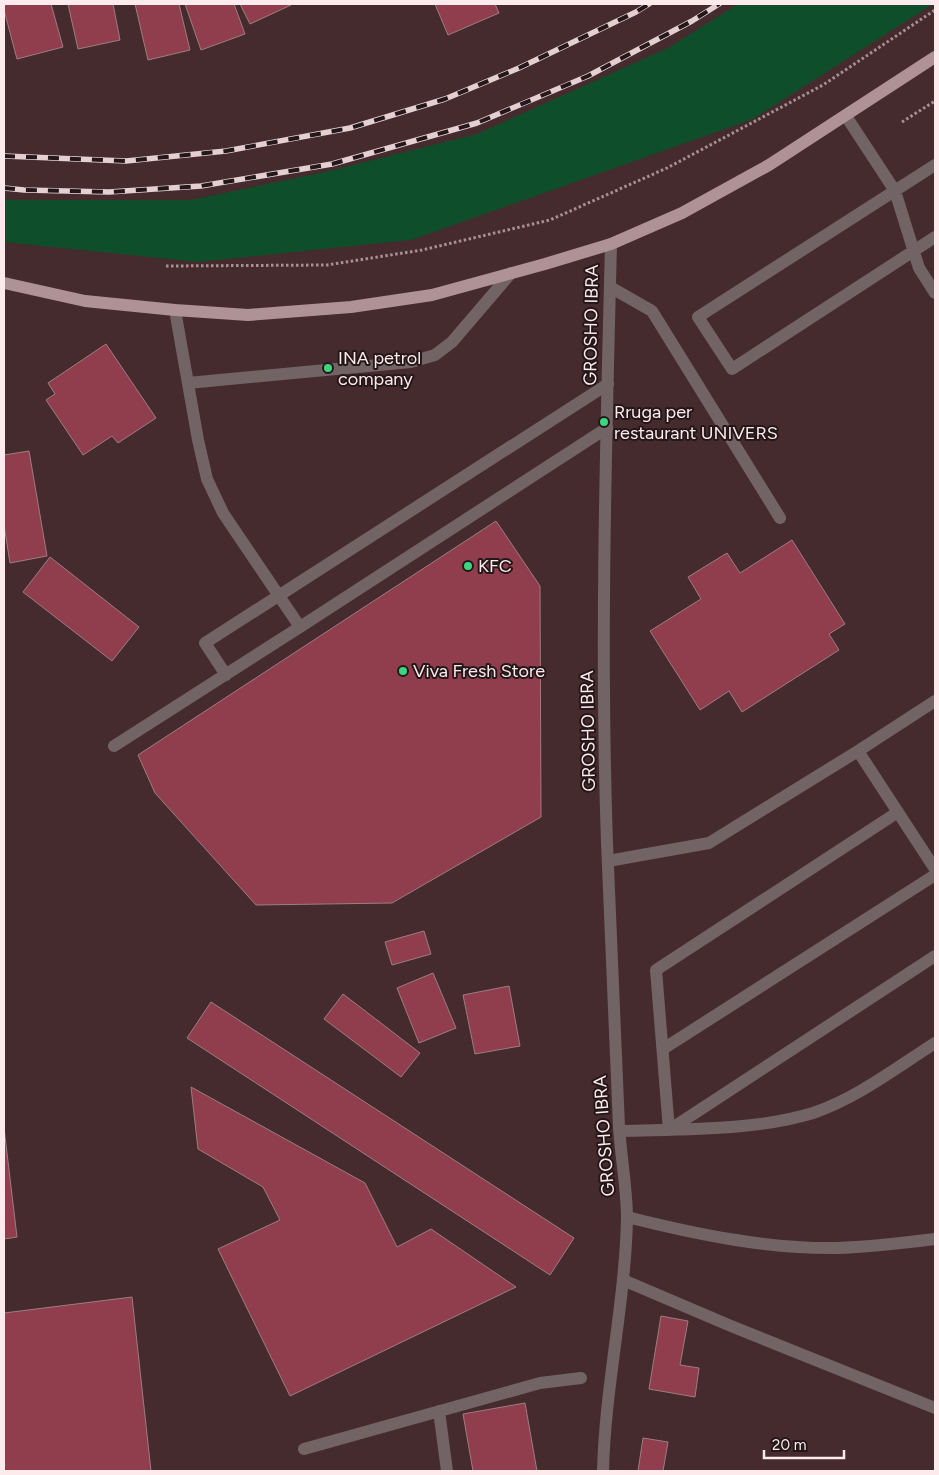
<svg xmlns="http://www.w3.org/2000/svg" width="939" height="1475" viewBox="0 0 939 1475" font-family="Figtree,sans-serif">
<rect width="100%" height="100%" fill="#462b2e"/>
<!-- green -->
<path fill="#0f4e2a" d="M738,4H933L753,119L411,240L198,262L4,242V199L13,200H191L325,172L477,134L668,48Z"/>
<!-- building -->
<path fill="#903d4d" stroke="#9d7d81" d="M8,4H51L63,47L17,59L4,10V5Z
M68,4H113L120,40L78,49Z
M135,4H179L190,50L148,60Z
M185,4H234L245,34L201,50Z
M240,4H291V5L250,24Z
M435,4H495L499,13L448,35Z
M106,344L156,418L118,443L112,436L83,455L46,400L55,394L48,383Z
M29,451L47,556L10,563L4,525V455Z
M496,521L540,586L541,817L392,903L256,905L155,793L138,755Z
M792,540L845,624L829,634L839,650L742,712L729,691L700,710L650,631L701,599L688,577L727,553L740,573Z
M50,557L139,627L112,661L23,592Z
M424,931L431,954L392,965L385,942Z
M433,973L456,1028L419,1043L397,988Z
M509,986L520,1046L475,1054L463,995Z
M343,994L420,1053L401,1077L324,1019Z
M211,1002L574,1238L550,1275L187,1038Z
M191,1087L365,1183L397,1247L431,1229L516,1287L290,1396L218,1249L280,1220L263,1187L198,1149Z
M4,1128L17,1237L4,1239Z
M132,1297L151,1471H4V1313Z
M661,1316L688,1321L680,1365L699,1368L695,1397L649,1389Z
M525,1403L537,1471H473L463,1414Z
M643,1438L668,1442L663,1471H638Z"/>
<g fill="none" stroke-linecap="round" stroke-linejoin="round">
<!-- path -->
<path stroke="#a79093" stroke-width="3" stroke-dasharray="2.5 2.5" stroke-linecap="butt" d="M902,122L935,101
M166,266L327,265L422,250L550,220L667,168L823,85L935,10"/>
<!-- lane -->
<path stroke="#726365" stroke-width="12" d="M846,116L895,191L919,268L935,293
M935,165L698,317L732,369L935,237
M610,287L652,311L780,518
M175,310L198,440L207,479L223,513L300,627L607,428
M188,383L411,362L435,355L452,342L511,273
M226,675L205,643L608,384
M114,746L300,627
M858,751L935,701
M898,812L656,970L669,1130L935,956
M608,861L709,843L858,751L935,869
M663,1049L935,875
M620,1131C681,1129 754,1131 813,1113C857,1098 896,1068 935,1043
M623,1280L731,1326L935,1408
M439,1411L447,1471
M304,1449L540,1383L581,1378"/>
<!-- street -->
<path stroke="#726365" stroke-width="12" d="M627,1217C695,1234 766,1249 837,1248C870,1247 903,1243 935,1239
M603,1471C605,1387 625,1304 627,1219C627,1189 621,1158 619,1127C615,1032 611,938 607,843C600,643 606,443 611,244"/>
<!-- primary -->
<path stroke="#ae9295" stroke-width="12" d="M4,283L85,301L175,310L248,315L351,307L432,295L545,264L611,244L682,213L769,165L935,57"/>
<defs>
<path id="rail" d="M4,156L126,161L226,151L350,128L445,99L519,68L636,12L649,4
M4,188L24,190L109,192L201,186L332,164L477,123L588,76L692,21L719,4"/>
</defs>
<!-- rail casing -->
<use href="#rail" stroke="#e4d0d3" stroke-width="5.5"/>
<!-- rail -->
<use href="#rail" stroke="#241719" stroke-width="4" stroke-dasharray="11" stroke-linecap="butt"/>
</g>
<!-- markers -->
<g fill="#3ad77f" stroke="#241719" stroke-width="2">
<circle cx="328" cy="368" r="5"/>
<circle cx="604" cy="422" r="5"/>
<circle cx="468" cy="566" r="5"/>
<circle cx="403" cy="671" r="5"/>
</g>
<g text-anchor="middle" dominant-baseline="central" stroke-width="4" stroke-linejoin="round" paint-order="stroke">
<!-- street labels -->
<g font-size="18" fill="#fdeaec" stroke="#241719">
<text transform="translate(591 325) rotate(-89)">GROSHO IBRA</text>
<text transform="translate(588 731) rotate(-91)">GROSHO IBRA</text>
<text transform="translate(604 1136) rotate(-94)">GROSHO IBRA</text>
</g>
<!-- poi labels -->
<g font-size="18" fill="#fdeaec" stroke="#241719" text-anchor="start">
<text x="338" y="358">INA petrol<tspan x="338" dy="21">company</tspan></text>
<text x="614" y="412">Rruga per<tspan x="614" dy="21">restaurant UNIVERS</tspan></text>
<text x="478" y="566">KFC</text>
<text x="413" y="671">Viva Fresh Store</text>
</g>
</g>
<!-- border -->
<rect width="939" height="1475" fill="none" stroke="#fdeaec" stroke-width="10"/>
<!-- scale -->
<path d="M764 1450v8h80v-8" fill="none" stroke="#fdeaec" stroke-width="2.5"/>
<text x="772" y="1450" font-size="15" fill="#fdeaec" stroke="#241719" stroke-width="4" paint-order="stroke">20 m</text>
</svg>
